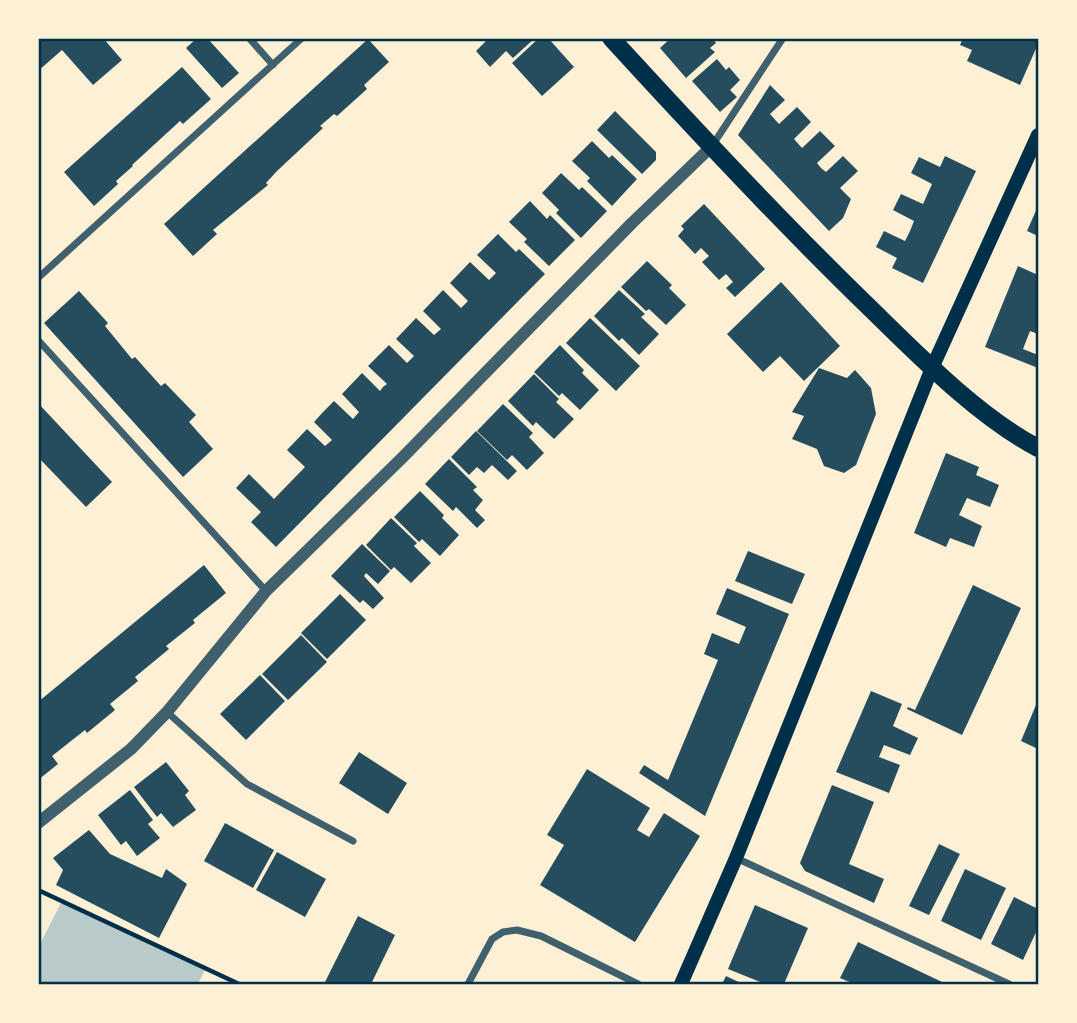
<svg xmlns="http://www.w3.org/2000/svg" width="1077" height="1023" viewBox="0 0 1077 1023" font-family="'Sofia Sans Condensed',sans-serif">
<rect width="100%" height="100%" fill="#fdf0d5"/>
<!-- green -->
<path fill="#b9caca" d="M63,899L205,970L198,984H39L38,948Z"/>
<!-- building -->
<path fill="#264d5e" d="M38,38H103L122,60L93,85L62,50L38,71Z
M197,38H207L239,73L222,88L186,48Z
M489,38H535L513,58L506,51L490,67L476,51Z
M539,38H548L574,67L542,96L512,63Z
M671,38H712L716,43L710,48L715,52L686,78L660,48Z
M963,38H1038V44L1020,85L967,61L972,50L960,45Z
M368,39L389,62L364,85L367,89L337,116L334,114L320,126L323,128L277,171L266,183L268,185L213,230L217,234L193,256L164,224Z
M717,59L726,70L729,67L740,80L730,90L737,97L720,112L692,81Z
M182,67L211,99L183,124L180,121L132,165L133,166L116,181L118,184L94,206L64,172Z
M770,85L785,100L770,114L779,124L797,107L811,122L794,139L802,148L820,131L835,146L817,163L821,168L826,172L843,156L858,171L840,188L851,199L843,218L829,231L738,135Z
M615,111L656,152V160L642,174L597,130Z
M592,141L609,158L612,155L637,179L612,206L587,181L590,178L572,161Z
M945,156L976,171L923,283L892,268L897,258L876,247L884,231L905,241L910,231L914,221L893,210L901,194L923,204L932,184L911,173L919,157L940,167Z
M561,173L579,190L582,187L607,211L581,238L556,213L559,210L542,193Z
M530,201L547,219L550,215L575,240L549,266L524,242L527,239L509,222Z
M704,204L765,269L735,297L726,288L733,282L726,274L719,280L702,262L709,256L701,248L695,254L678,236L684,229L681,226Z
M1038,206V236L1027,231Z
M498,234L516,252L519,249L545,274L276,547L251,522L261,512L236,488L249,474L274,499L305,467L287,450L307,429L325,446L332,440L314,422L324,411L334,401L353,419L359,412L342,394L362,373L380,391L383,387L387,384L368,366L389,345L407,363L414,356L396,339L416,318L434,335L441,329L423,311L443,290L461,308L468,301L450,283L470,262L489,280L496,273L477,255Z
M647,261L672,285L669,288L686,305L666,325L649,309L646,311L621,287Z
M1018,266L1038,275V334L1030,331L1023,349L1038,355V368L985,347Z
M781,282L840,346L804,381L780,356L763,372L727,334Z
M619,290L645,314L641,317L659,334L639,355L622,338L619,341L594,316Z
M79,291L108,323L105,326L132,359L135,357L161,386L165,383L196,415L189,422L213,449L183,477L44,323Z
M590,318L640,366L616,391L566,343Z
M560,345L584,370L582,373L599,390L580,410L562,393L559,396L534,372Z
M819,368L847,378L855,370L871,388L876,414L856,465L844,473L824,466L817,449L792,439L804,416L792,412Z
M534,374L559,399L556,402L574,419L554,439L536,422L533,426L508,401Z
M38,403L112,482L86,507L38,457Z
M503,404L533,433L529,437L544,453L527,470L512,455L507,460L477,431Z
M476,431L517,471L508,480L492,465L484,473L477,467L469,475L451,457Z
M946,453L979,467L976,475L999,485L990,507L967,498L959,515L982,526L974,547L950,538L946,547L914,533Z
M449,459L477,487L473,490L483,500L475,510L485,520L477,528L456,507L453,511L425,484Z
M420,491L444,515L442,518L459,535L440,556L422,539L419,542L394,517Z
M391,518L417,543L414,546L431,563L411,583L394,567L391,570L366,545Z
M362,544L390,571L378,584L366,573L364,576L384,598L373,609L363,600L360,603L331,576Z
M748,551L805,574L792,604L735,581Z
M204,565L226,593L193,620L195,623L166,646L169,649L135,677L138,681L110,704L115,710L87,733L85,730L52,756L58,764L38,780V702Z
M973,585L1021,608L962,735L907,709L908,707L915,710Z
M727,588L789,614L705,816L639,773L644,765L668,780L718,660L704,654L712,633L739,644L746,627L716,614Z
M340,594L366,620L327,659L301,633Z
M301,635L327,662L288,700L262,674Z
M260,675L285,701L246,740L220,714Z
M871,691L902,704L893,726L918,738L910,755L884,745L879,757L900,765L889,793L836,772Z
M1038,700V749L1021,741Z
M359,752L407,783L388,814L339,783Z
M166,762L189,791L185,795L196,810L173,827L161,813L157,817L134,787Z
M587,769L650,808L637,830L649,837L664,813L700,836L635,942L540,885L564,845L547,835Z
M832,785L874,802L849,864L884,879L874,903L805,871L800,863Z
M130,790L153,820L148,824L160,838L137,856L126,841L121,845L98,815Z
M225,823L274,850L253,888L204,861Z
M89,830L110,854L162,878L166,869L187,884L159,938L56,885L63,870L53,858Z
M939,844L960,854L929,915L909,906Z
M277,852L326,879L305,917L256,890Z
M965,869L1006,888L981,940L941,921Z
M1014,897L1038,909V928L1023,960L991,944Z
M755,905L808,928L784,984H765L728,969Z
M358,916L395,935L373,980L371,984H324Z
M858,942L940,981L946,984H854L840,978Z
M726,976L743,984H722Z"/>
<g fill="none" stroke-linecap="round" stroke-linejoin="round">
<!-- path -->
<path stroke="#003049" stroke-width="4.5" d="M38,890L239,984"/>
<!-- minor -->
<path stroke="#3f606c" stroke-width="7" d="M249,38L273,65
M712,146L783,38
M38,278L302,38
M38,340L266,591
M167,712L247,784L353,841
M736,858L1009,984
M468,984L492,939L503,932L517,930L541,936L638,984"/>
<!-- tertiary -->
<path stroke="#3f606c" stroke-width="12" d="M38,823L131,749L167,712L266,591L403,457L632,223L711,147"/>
<!-- secondary -->
<path stroke="#003049" stroke-width="14" d="M681,984L736,858L932,368L1038,135"/>
<!-- primary -->
<path stroke="#003049" stroke-width="18" d="M611,38C696,131 782,223 872,310C920,357 979,417 1038,448"/>
</g>
<!-- border -->
<rect width="1077" height="1023" fill="none" stroke="#fdf0d5" stroke-width="80"/>
<rect x="40" y="40" width="997" height="943" fill="none" stroke="#003049" stroke-width="2.5"/>
</svg>
